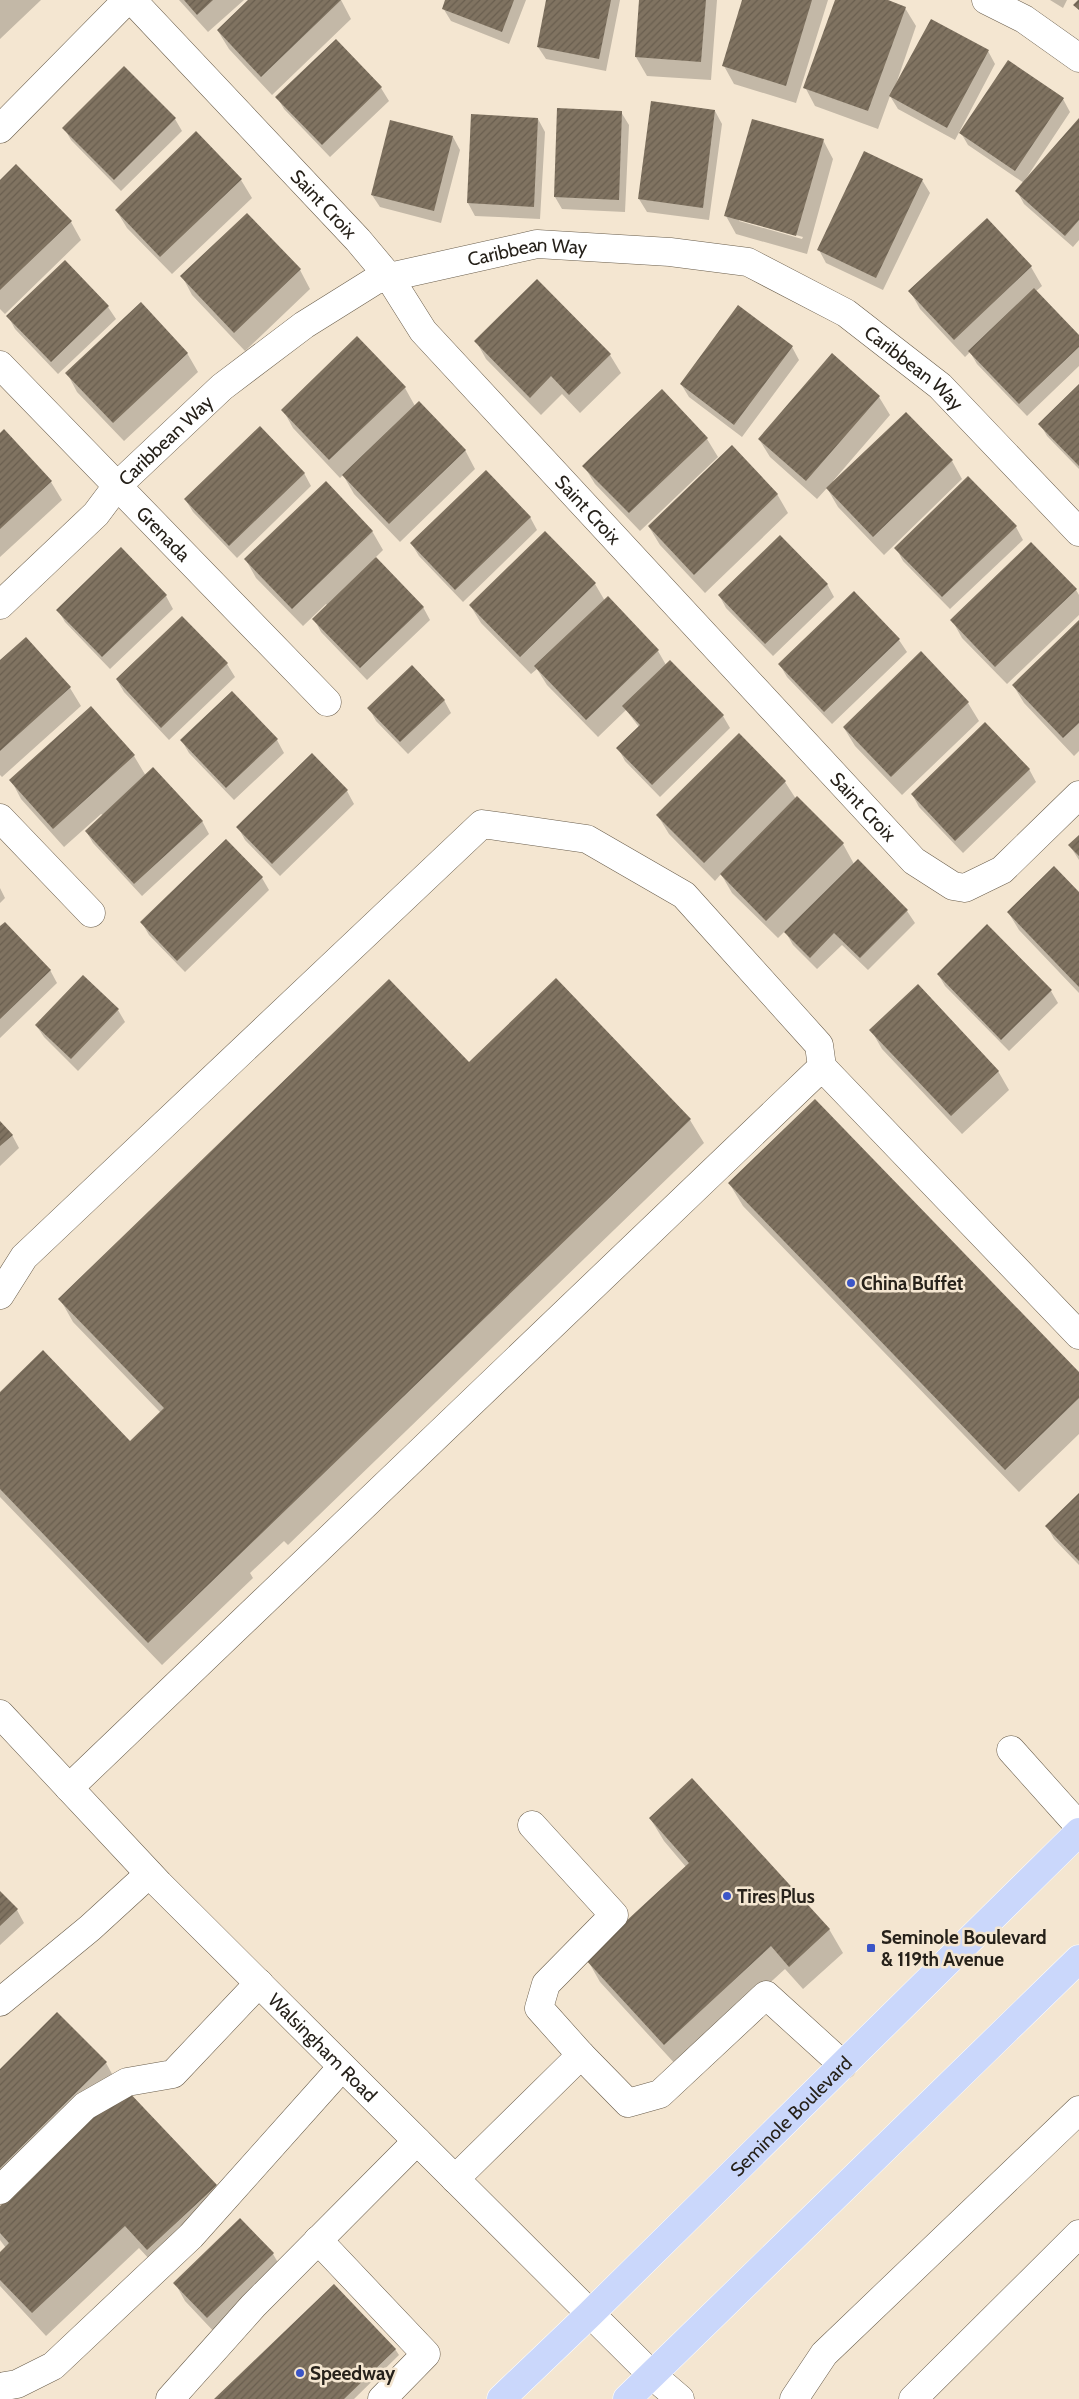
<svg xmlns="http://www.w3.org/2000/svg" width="1079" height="2399" viewBox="0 0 1079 2399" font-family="Cabin,sans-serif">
<defs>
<pattern id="building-hatch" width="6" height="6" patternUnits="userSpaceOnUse" patternTransform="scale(1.25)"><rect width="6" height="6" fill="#807361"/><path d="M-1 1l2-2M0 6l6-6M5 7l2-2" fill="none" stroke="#695e4f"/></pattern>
</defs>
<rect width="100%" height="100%" fill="#f4e6d1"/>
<!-- shadow -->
<path fill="#0003" fill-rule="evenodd" d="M0,0H41L0,39Z
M179,0H244L208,32Z
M250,0H341L351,19L272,95L229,49L218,31Z
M447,0H526L509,44L451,21L443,8Z
M548,0H620L606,71L546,59L538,47Z
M640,0H717L711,80L647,76L636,57Z
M744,0H828L796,103L734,84L724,66Z
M836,0H884L905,8L916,26L894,90L988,51L995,64L955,140L898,109L890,96L878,129L815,106L805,87Z
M1050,0H1067L1063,8Z
M336,41L381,88L389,101L330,157L284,109L277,97Z
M1063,99L1070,112L1025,180L1026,181L1079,120V240L1073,247L1024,204L1017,191L1024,183L968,145L961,133Z
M715,111L722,124L709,220L647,212L639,199Z
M621,112L629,125L625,212L562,209L555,197Z
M472,115L538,119L545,132L540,219L475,216L468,203Z
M175,119L182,131L121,191L71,140L64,128Z
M453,137L460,150L441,223L380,207L372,195Z
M823,140L833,159L807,254L736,234L726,216ZM739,219L803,237L802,239L739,221Z
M241,180L252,198L172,274L127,228L116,210Z
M922,180L930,193L883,290L826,263L819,250Z
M0,181L71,222L81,240L5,314L0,309Z
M247,214L300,270L310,289L245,351L192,295L182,276Z
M987,219L1031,267L1042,286L1035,292L1079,337V366L1027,416L977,364L970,352L965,357L920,309L910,291Z
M65,262L108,307L116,319L58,374L15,329L8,316Z
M537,280L610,355L621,373L580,413L562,394L541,415L486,359L476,341Z
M792,347L799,360L742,437L689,397L681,384Z
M187,353L198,372L124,441L77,392L67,373Z
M1079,386V469L1047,436L1040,424Z
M405,388L415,406L465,450L475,469L400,542L354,494L343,475L340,478L293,428L283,410Z
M879,397L890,415L833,481L952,461L962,479L884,555L838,507L827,488L817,499L770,457L759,439Z
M0,434L51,482L62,500L0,557Z
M707,439L718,457L640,531L595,484L584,466Z
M304,473L311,486L237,558L193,512L185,499Z
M968,478L1016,527L1023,540L950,609L903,561L896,548Z
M777,494L788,513L705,593L660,545L649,527Z
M530,517L537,530L463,602L419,556L411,543Z
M372,531L383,550L375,558L423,607L430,620L367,680L321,632L314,619L328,606L326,604L303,626L256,578L246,560Z
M121,549L166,596L173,609L110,669L65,622L58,610Z
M595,584L605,601L608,598L658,651L666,665L723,716L730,728L660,797L625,761L618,748L639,727L626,710L598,737L547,685L537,669L531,674L481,623L470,605Z
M827,584L834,597L773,656L726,608L719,595Z
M1076,590L1079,595V615L1007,684L962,638L952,620Z
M182,618L227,664L235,677L169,740L124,692L117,680Z
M1079,622V751L1074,756L1024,703L1013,685Z
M26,639L70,688L81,706L2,777L0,775V662Z
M899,640L907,652L832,724L787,677L780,665Z
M444,700L451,713L408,754L376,721L369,708Z
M968,703L979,721L902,795L855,746L844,728Z
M91,708L134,756L146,776L202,821L209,834L142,896L93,843L86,831L103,815L101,814L64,847L21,799L11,780Z
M739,735L785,782L796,799L797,798L843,844L854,864L907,911L915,923L868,970L842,945L817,969L793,945L785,931L778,938L732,893L721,874L715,881L669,834L658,816Z
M277,740L284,753L234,800L189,753L182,741Z
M312,755L347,791L354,804L280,876L245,840L238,827Z
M1029,769L1036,782L963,853L919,807L912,794Z
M1079,837V860L1070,846Z
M226,841L262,878L269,890L185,972L149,935L142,923Z
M0,888L5,898L0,903Z
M1079,894V993L1019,930L1008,912Z
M0,928L50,970L57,983L0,1038Z
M938,974L1051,991L1058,1003L1009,1051L945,986Z
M118,1010L125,1022L78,1071L44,1037L36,1025Z
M871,1030L998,1071L1009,1090L962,1134L882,1049Z
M469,1064L690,1120L704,1143L288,1545L284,1541L250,1573L253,1578L162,1665L0,1497V1394L130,1442L161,1413L73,1322L60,1299Z
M0,1123L12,1135L19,1148L0,1166Z
M729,1183L1079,1374V1434L1019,1492L743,1206Z
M1079,1495V1565L1054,1539L1047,1526Z
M650,1818L829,1929L843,1953L803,1989L785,1969L678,2067L600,1982L587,1959L686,1867L664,1841Z
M0,1893L17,1910L24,1923L0,1945Z
M106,2063L116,2081L0,2196V2071Z
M216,2186L229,2209L162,2273L139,2248L46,2336L0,2286V2254L6,2248L0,2240V2208Z
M240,2220L273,2254L284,2273L218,2336L185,2301L175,2283Z
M395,2349L399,2355L354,2399H216Z"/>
<!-- building -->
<path fill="url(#building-hatch)" d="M184,0H213L197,15Z
M248,0H341L261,77L217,30Z
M445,0H514L502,32L442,9Z
M546,0H611L599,59L537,47Z
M639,0H706L701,62L635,57Z
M742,0H812L786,86L722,66Z
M835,0H888L906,7L868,111L803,88Z
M1078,0H1079V10L1073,5Z
M931,19L989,50L947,128L889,96Z
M336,39L382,87L322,145L275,97Z
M1008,60L1064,98L1015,171L959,133Z
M124,66L176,118L114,180L62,128Z
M651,101L715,110L703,208L638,199Z
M557,108L622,111L619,200L554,197Z
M471,114L538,118L534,207L467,203Z
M1079,118V220L1065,236L1015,191Z
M752,119L824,139L796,236L724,216Z
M390,120L453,136L434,211L371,195Z
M196,131L242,179L160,257L115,210Z
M864,151L923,179L876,278L817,250Z
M16,164L72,221L0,290V180Z
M247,213L301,269L234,333L180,276Z
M987,218L1032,266L954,340L908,291Z
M65,260L109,306L51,362L6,316Z
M537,279L611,354L569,395L551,376L530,398L474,341Z
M1034,288L1079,335V347L1019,404L968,351Z
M141,302L188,353L113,423L65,373Z
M738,305L793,346L734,425L680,384Z
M357,336L406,387L329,460L281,410Z
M832,353L880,396L806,481L758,439Z
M1079,384V466L1038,424Z
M662,389L708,438L629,513L582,466Z
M419,401L466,450L389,524L342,475Z
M906,412L953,460L873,537L826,488Z
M260,426L305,473L229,546L184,499Z
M4,429L52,481L0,529V433Z
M732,445L778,494L694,575L648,526Z
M486,470L531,517L455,590L410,543Z
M968,476L1017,526L942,597L894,548Z
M326,481L373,531L292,609L244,559Z
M545,531L596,583L520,657L469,605Z
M780,535L828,584L765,644L718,595Z
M1031,542L1077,589L995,667L950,620Z
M121,547L167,595L102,657L56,610Z
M376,557L424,607L360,668L312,619Z
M854,591L900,639L824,712L778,664Z
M608,596L659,650L586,720L534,666Z
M182,616L228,663L161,728L116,679Z
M1079,620V723L1063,738L1012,685Z
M26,637L71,687L0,751V660Z
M921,651L969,702L891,777L843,727Z
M670,660L724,715L652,785L616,748L640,725L622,706Z
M412,665L445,700L400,742L367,708Z
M232,691L278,739L226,788L180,740Z
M91,706L135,755L53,829L9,780Z
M985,722L1030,769L955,841L911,794Z
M739,733L786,781L704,863L656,815Z
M312,753L348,790L272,864L236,827Z
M153,767L203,821L134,884L85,831Z
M797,796L844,843L766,921L720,874Z
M1079,835V856L1068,845Z
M226,839L263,877L177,961L140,922Z
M858,859L908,910L860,958L834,933L810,958L784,932Z
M1054,866L1079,892V987L1007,912Z
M5,922L51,970L0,1019V926Z
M987,924L1052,990L1001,1040L937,974Z
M83,975L119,1009L71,1059L35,1025Z
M556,978L691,1119L148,1643L0,1489V1392L43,1350L130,1441L164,1408L58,1299L389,979L469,1062Z
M918,984L999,1071L951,1116L869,1030Z
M815,1099L1079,1372V1398L1005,1470L728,1183Z
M0,1121L13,1135L0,1146Z
M1079,1493V1561L1045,1526Z
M692,1778L830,1929L789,1967L771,1946L664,2045L585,1959L689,1863L649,1818Z
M0,1891L18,1909L0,1926Z
M57,2012L107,2062L0,2168V2069Z
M125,2088L217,2185L147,2250L125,2226L32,2313L0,2280V2252L9,2243L0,2233V2206Z
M240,2218L274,2253L207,2318L173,2283Z
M334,2284L396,2349L344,2399H214Z"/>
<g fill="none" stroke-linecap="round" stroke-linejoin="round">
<defs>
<g id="minor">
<path id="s1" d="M132,0L358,240L389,277L423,331L914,861L953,886L965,888L1002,870L1079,795"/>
<path d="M986,0L1024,19L1079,58"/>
<path d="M0,129L127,0"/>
<path id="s2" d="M0,365L327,702"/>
<path id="s3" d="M0,605L96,514L117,486L222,387L304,325L376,280L537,244L670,252L748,262L846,313L940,386L1079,532"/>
<path d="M0,818L91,913"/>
<path d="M0,1295L24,1257L482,824L587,839L684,895L819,1045L822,1067"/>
<path id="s4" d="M0,1714L159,1884L652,2375L680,2399"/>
<path d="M1011,1750L1079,1826"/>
<path d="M69,1788L822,1067L1079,1335"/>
<path d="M532,1825L614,1915L546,1984L539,2008L581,2055L628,2103L660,2094L766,1995L843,2065"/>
<path d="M0,2002L90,1928L149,1874"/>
<path d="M455,2179L581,2055"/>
<path d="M0,2190L85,2106L127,2082L173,2074L259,1983"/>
<path d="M318,2240L426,2354L382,2399"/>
<path d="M5,2386L17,2384L53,2366L191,2236L342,2067"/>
<path d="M170,2399L253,2306L417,2141"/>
<path d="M794,2399L824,2354L1079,2110"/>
<path d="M913,2399L1079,2234"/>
</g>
<g id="major">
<path id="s5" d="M501,2399L590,2314L1079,1832"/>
<path d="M627,2399L1079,1959"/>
</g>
</defs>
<!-- minor casing -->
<use href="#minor" stroke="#695d4b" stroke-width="29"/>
<!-- major casing -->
<use href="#major" stroke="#fff" stroke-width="29"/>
<!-- minor -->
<use href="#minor" stroke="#fff" stroke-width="28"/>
<!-- major -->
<use href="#major" stroke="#cad7fb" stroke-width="28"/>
</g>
<!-- markers -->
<g fill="#3b55c7" stroke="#f4e6d1" stroke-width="2">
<circle cx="851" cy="1283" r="5"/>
<circle cx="727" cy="1896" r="5"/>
<rect x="866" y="1943" width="10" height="10" rx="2.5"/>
<circle cx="300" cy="2373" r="5"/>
</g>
<g text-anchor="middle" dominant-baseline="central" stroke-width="5" stroke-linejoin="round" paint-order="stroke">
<!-- street labels -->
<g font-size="19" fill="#26211a" stroke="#f4e6d1">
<text stroke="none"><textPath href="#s1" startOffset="280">Saint Croix</textPath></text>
<text stroke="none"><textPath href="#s3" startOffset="654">Caribbean Way</textPath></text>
<text stroke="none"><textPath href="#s3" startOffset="1074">Caribbean Way</textPath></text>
<text stroke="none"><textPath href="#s3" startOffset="234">Caribbean Way</textPath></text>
<text stroke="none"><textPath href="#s1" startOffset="685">Saint Croix</textPath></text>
<text stroke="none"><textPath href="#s2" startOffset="235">Grenada</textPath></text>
<text stroke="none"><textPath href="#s1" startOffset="1090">Saint Croix</textPath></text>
<text stroke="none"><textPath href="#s4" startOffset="464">Walsingham Road</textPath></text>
<text stroke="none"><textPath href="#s5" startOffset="405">Seminole Boulevard</textPath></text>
</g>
<!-- poi labels -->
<g font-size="19" font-weight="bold" fill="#26211a" stroke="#f4e6d1" text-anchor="start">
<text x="861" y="1283">China Buffet</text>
<text x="737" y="1896">Tires Plus</text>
<text x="881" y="1937">Seminole Boulevard<tspan x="881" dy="22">&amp; 119th Avenue</tspan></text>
<text x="310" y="2373">Speedway</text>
</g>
</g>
</svg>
